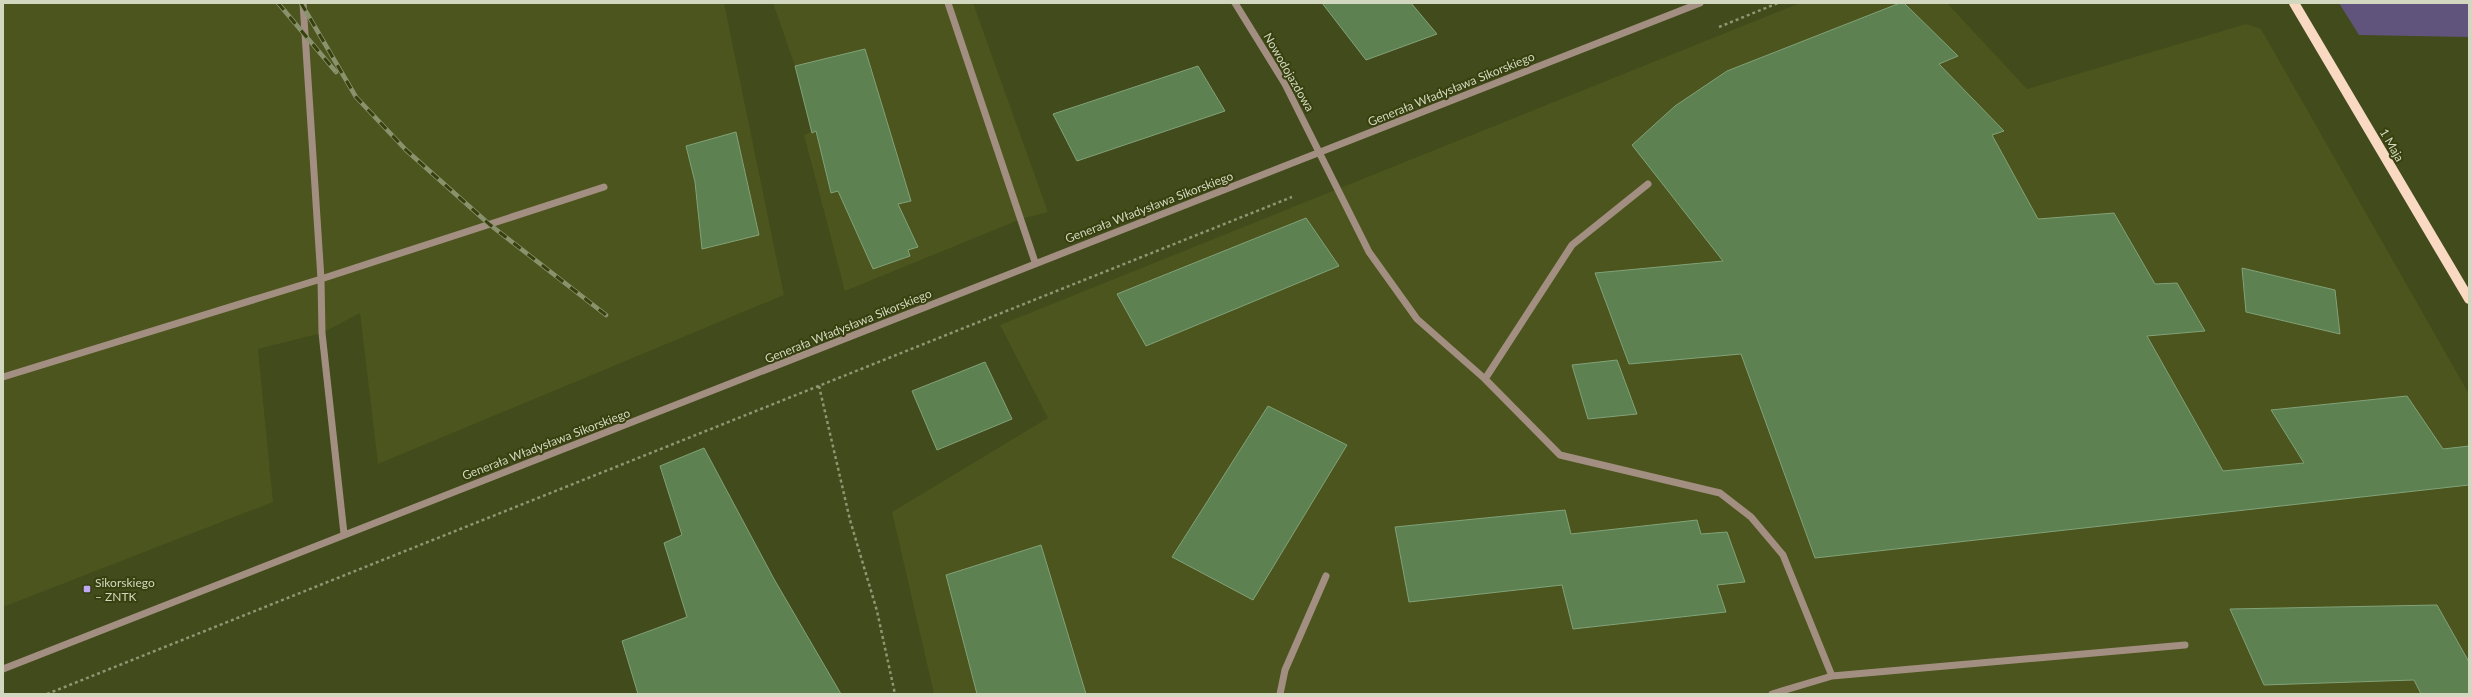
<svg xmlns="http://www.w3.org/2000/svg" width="2472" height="697" viewBox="0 0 2472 697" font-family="Lato,sans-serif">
<rect width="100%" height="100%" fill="#424b1b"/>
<!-- built -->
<path fill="#4b551d" d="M3,3H724L784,295L378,464L360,313L322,333L258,349L273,502L3,607Z
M773,3H973L1048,212L1021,219L845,291L804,135L811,132L795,66Z
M1800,3H1947L2027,89L2246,24L2261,29L2469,394V694H934L892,512L1048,418L1000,325Z"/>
<!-- green -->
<path fill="#61547c" d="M2339,3H2469V37L2359,35Z"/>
<!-- building -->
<path fill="#5d8151" stroke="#82a278" d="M1322,3H1411L1437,34L1366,60Z
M1900,3H1904L1958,56L1939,64L2004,131L1992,135L2038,219L2114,213L2155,284L2177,283L2205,331L2147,336L2223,471L2304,463L2271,410L2407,396L2443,449L2469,446V485L1815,558L1741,354L1629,364L1595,273L1723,261L1632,145L1675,106L1727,71Z
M865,49L911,201L898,204L918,247L908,250L910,256L873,269L838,191L831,193L816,131L812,133L795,66Z
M1198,66L1225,111L1077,161L1053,114Z
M736,132L759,235L702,249L695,182L686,146Z
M1306,218L1339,266L1146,346L1117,294Z
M2242,268L2335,290L2340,334L2246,312Z
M1617,360L1637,414L1588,419L1572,365Z
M985,362L1012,419L937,450L912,391Z
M1268,406L1347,445L1253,600L1172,557Z
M704,448L774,579L841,694H638L622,641L687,617L664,543L682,535L660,466Z
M1565,510L1571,534L1697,520L1701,534L1727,532L1745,582L1717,585L1726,612L1573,629L1562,585L1409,602L1395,527Z
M1041,545L1086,694H977L946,575Z
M2437,605L2469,662V694H2421L2414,680L2264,685L2230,609Z"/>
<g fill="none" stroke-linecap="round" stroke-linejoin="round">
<!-- path -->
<path stroke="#8e9672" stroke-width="2.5" stroke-dasharray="3 3" stroke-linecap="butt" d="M1719,27L1778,3
M819,386L850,520L877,611L895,694
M47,694L1292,197"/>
<!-- minor -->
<path stroke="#a38f81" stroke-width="7" d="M303,3L321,279L322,333L344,534
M948,3L1035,262
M1235,3L1285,84L1369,252L1417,319L1485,379L1560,455L1720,493L1751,517L1783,555L1832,676L1772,694
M3,377L321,279L604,187
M1485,379L1572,245L1648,184
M3,669L1700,3
M1832,676L2185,645
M1280,694L1285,670L1326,576"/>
<!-- major -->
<path stroke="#f9d9c2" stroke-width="10" d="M2294,3L2469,299"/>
<defs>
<path id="rail" d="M278,3L336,72
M301,3L356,97L406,150L489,224L606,315"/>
</defs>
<!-- rail casing -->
<use href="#rail" stroke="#8a926d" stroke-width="4.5"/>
<!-- rail -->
<use href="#rail" stroke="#38400f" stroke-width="3" stroke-dasharray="9" stroke-linecap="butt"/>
</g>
<!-- markers -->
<rect fill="#c0a8f4" stroke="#38400f" stroke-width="1.5" x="83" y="585" width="8" height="8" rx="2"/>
<g text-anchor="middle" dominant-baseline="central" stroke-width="4" stroke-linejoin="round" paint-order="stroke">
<!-- street labels -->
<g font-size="12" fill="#d2d8bf" stroke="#38400f">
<text transform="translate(1289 72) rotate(60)">Nowodojazdowa</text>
<text transform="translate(1451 89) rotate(-22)">Generała Władysława Sikorskiego</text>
<text transform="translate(2392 145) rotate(60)">1 Maja</text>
<text transform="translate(1149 207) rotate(-21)">Generała Władysława Sikorskiego</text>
<text transform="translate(848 326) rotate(-22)">Generała Władysława Sikorskiego</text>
<text transform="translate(546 444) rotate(-21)">Generała Władysława Sikorskiego</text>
</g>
<!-- poi labels -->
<g font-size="12" fill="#d2d8bf" stroke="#38400f" text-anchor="start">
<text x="95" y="582">Sikorskiego<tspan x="95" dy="14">– ZNTK</tspan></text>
</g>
</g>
<!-- border -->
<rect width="2472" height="697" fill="none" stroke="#d2d8bf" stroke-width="8"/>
</svg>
